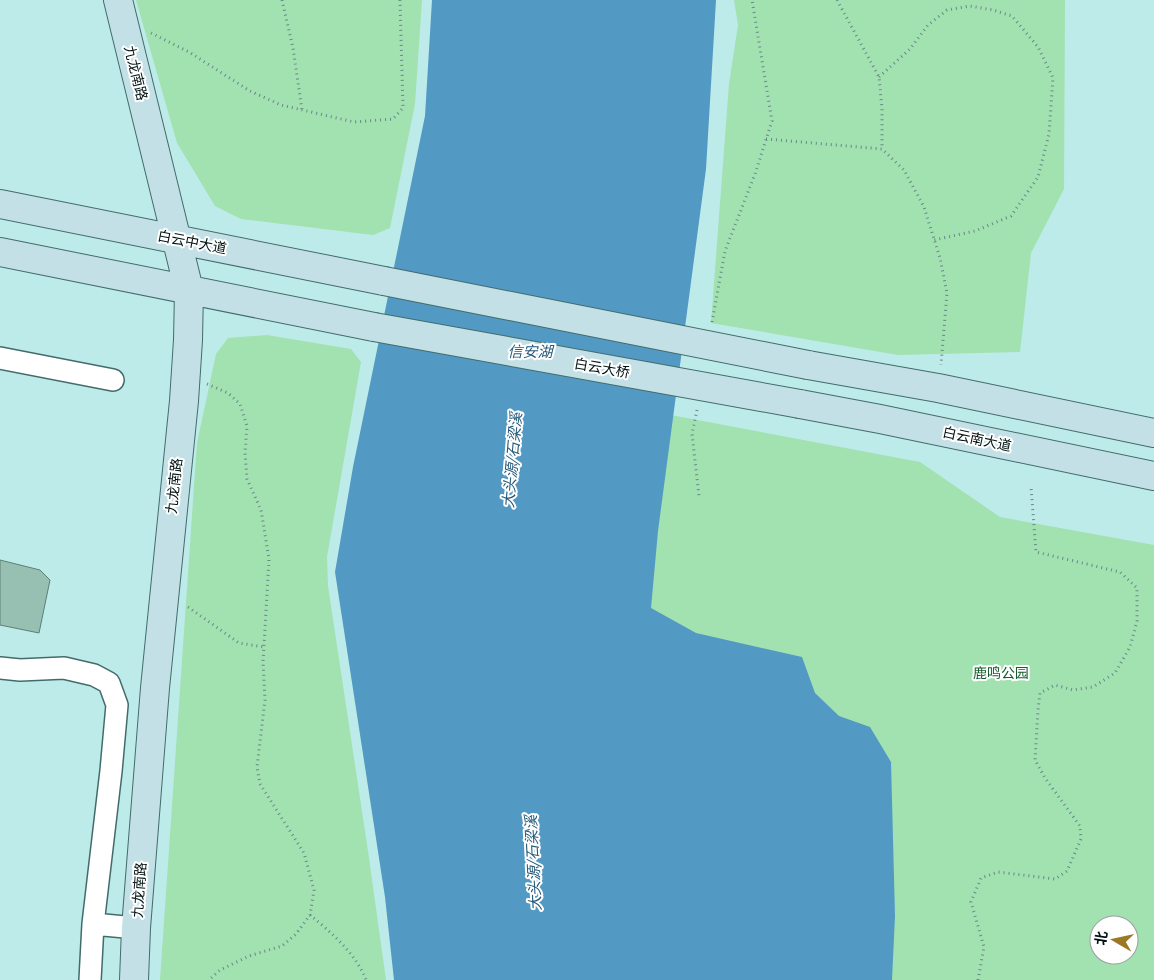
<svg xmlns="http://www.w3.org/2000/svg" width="1154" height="980" viewBox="0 0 1154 980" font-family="Ubuntu,'Noto Sans SC',sans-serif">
<rect width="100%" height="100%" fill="#bdebe9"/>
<!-- green -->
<path fill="#a2e1b0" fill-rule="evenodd" d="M136,0H422L415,104L390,228L373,235L241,219L215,206L177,143Z
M734,0H1065L1064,189L1031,253L1020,352L898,355L711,323L729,84L738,25Z
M267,335L351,349L361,362L327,557L328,586L368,851L386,980H160L197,443L216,354L228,338Z
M660,413L920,462L1000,517L1154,545V980H870L665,637L639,610ZM1099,925H1129V955H1099Z"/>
<!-- water -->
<path fill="#5299c4" d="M432,0H716L706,169L658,531L651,608L696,633L802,657L815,693L839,716L870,727L891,762L895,916L892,980H394L385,897L335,572L353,467L425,116Z"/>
<!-- building -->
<path fill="#98c0b2" stroke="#5a8074" d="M0,560L40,570L50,580L39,633L0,625Z"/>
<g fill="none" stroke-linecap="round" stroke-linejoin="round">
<defs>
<path id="street" d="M0,358L113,380
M0,668L20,670L64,668L94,675L109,683L117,705L111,771L93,924L90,980
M93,924L136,928"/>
<path id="secondary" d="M118,0L189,290L188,340L184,401L155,688L136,928L134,980
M0,204L384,281
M0,252L374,327
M808,365L938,388L1154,433
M800,404L880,419L1154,476"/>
</defs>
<!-- street casing -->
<use href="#street" stroke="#426c6b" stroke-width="24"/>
<!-- secondary casing -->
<use href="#secondary" stroke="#426c6b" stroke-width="30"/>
<!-- path -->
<path stroke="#688988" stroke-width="3" stroke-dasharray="1 4" stroke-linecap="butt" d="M282,0L293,48L302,110
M837,0L879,77L882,109V149
M151,33L189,52L250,91L281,105L354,122L393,119L403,108L400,0
M879,77L910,49L928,25L947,10L970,6L993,10L1012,16L1038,47L1053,78L1049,134L1038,177L1011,216L975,231L934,240
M766,139L882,149L904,170L924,207L940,258L947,293L941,365
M712,322L725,251L755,174L772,121L752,0
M207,384L228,393L240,404L247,426L245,453L247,479L261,510L269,559L263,662L265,700L257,767L260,784L304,853L314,890L310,915L296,934L282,946L249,956L220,970L209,980
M697,410L692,434L699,496
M188,607L239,643L264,647
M310,915C330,931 357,955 366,980
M978,980L984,947L971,902L981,878L998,872L1055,879L1067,871L1081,839L1080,826L1045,778L1035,760L1038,710L1040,693L1055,685L1073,690L1093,687L1115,673L1130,647L1137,621V588L1120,572L1036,552L1031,487"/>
<!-- street -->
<use href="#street" stroke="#fff" stroke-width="21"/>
<!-- secondary -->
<use href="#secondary" stroke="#c2e0e6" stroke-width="28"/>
<defs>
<path id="secondary-bridge" d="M384,281L808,365
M374,327L800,404"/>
</defs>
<!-- secondary-bridge casing -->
<use href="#secondary-bridge" stroke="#426c6b" stroke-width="30" stroke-linecap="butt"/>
<!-- secondary-bridge -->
<use href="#secondary-bridge" stroke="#c2e0e6" stroke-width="28"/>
</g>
<g text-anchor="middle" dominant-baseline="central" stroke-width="4" stroke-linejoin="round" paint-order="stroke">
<!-- street labels -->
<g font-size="14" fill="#031313" stroke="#fff">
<text transform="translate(136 73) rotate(76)">九龙南路</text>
<text transform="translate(192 242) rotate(11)">白云中大道</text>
<text transform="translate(602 368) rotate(10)">白云大桥</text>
<text transform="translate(977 439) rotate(12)">白云南大道</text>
<text transform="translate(174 486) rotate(-84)">九龙南路</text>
<text transform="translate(139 890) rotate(-86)">九龙南路</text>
</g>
<!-- park labels -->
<g font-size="14" fill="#165c2e" stroke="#fff">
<text x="1001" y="673">鹿鸣公园</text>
</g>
<!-- water labels -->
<g font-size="15" font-style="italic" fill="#255a79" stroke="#fff">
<text x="530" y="351">信安湖</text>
<text transform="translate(512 460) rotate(-85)">大头源/石梁溪</text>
<text transform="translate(533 863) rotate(-93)">大头源/石梁溪</text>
</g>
</g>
<!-- north arrow -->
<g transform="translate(1114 940) rotate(279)"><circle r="24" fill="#ffffff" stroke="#9aa1a1"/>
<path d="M0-4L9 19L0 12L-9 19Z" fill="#9b7823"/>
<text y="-8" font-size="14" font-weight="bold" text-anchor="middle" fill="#031313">北</text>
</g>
</svg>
